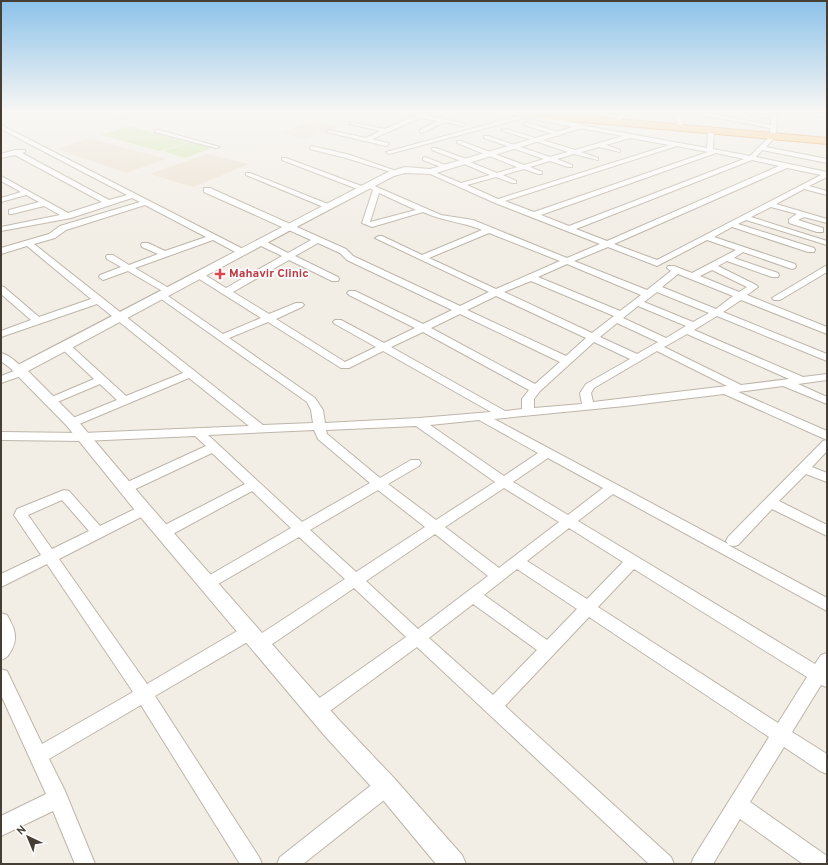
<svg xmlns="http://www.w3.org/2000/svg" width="828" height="865" viewBox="0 0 828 865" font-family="Overpass,sans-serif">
<rect width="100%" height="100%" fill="#f2eee6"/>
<!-- education -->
<path fill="#ebe1d0" d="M312,121L339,127L305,139L280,133Z
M90,138L166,159L126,173L57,149Z
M206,154L249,164L193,187L150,174Z"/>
<!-- green -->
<path fill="#d2e6b0" d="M130,126L188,142L160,151L100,135Z
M190,142L214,147L185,158L163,151Z"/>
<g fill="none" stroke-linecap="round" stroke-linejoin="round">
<defs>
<path id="pedestrian" d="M42,113H48L44,115Z
M105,113H113L126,118L124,119Z
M155,130H159L220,147L216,148L155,132Z"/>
<path id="minor" d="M420,113H428L425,115L466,124L463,126L444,122L422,133L420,132V130L438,121L420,118L372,139L388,143L389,144L386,146L326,132L329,130L366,138L380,131L350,124V122L385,129Z
M588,113H595L586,119H582V117Z
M621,113H628L618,122H614V120Z
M679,113H686L681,117L684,128L681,130L678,128L675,117Z
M691,113H705L771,125V119L743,113H757L771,116V113H777L776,136L766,147L827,159V163L762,150L756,157L827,172V177L809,186L827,191V195L804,189L776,204L827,219V223L804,217L798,220L823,228V232H817L789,223V219L797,214L771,207L751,217L827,241V245L746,220L738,224L814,248L815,250L814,252H808L732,227L714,237L795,264L796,266L795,268L792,269L743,252L734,258L778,273L779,275L778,277H772L727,261L718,266L756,285L758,287L747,295L827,327V334L741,300L723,312L827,354V361L717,316L694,330L803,377L827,374V380L798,384L827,397V404L783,386L738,392L827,431V440L724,394L625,406L494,419L728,544L726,541L728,537L823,441L827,440V451L812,467L827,473V482L806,474L779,501L827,525V536L772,509L738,545L733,546L728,545L827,598V611L613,494L578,521L815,664L821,655L827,653V687L821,685L792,732L827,754V774L820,771L784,747L750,802L827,856V864H803L740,819L713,864H691L694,857L769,737L589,617L505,706L671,857L674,864H649L417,647L323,716L317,718L311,716L308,710L311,704L406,637L354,588L265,649L259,651L253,649L251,644L253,639L345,579L299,537L213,587L208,589L203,587L200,583L203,579L291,528L252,491L169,536L164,537L159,536L157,532L159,528L245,484L212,453L131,491L126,492L121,491L119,488L121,485L206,446L195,436L83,441L1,440V432L83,433L249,426L189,378L72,427L68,426L66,423L68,420L117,400L100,384L55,403H47L45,401L47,399L94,379L61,348L60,346L61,344H69L126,396L183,373L97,304L1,337V331L31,320L1,294V286L4,287L39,317L91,299L27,246L1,254V248L49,234L60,226L140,202L132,198L71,218L1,231V227L60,215L44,206L12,214H9V210L39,202L26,195L1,202V198L21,192L1,181V176L68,213L102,202L15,155L1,158V154L15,150H25V152L22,153L109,200L127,195L1,129V125L245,250L246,252L245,254H239L213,240L135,268L172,290L174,292L172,294L169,295L128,271L103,280L99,277L100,275L121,267L107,259L106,257L107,255H113L129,265L158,254L142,247L141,245L142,243H148L165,251L206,237L145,205L66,230L55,238L34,244L263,425L313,423L311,410L307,402L157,296L159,294H165L223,334L261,318L196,277L195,275L196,273H202L226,288L282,256L257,244V240H263L288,253L311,240L204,192V188H210L346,249L353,256L460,306L489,292L375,238L379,236H382L422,255L482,230C463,222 442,221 423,212L372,227L362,223L373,190L366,186V184H370L441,215L473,220L567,258L600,244L495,203L428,173V171H432L461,183L490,175L462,163L461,161L432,150V148H436L469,160L470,162L497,173L517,167L457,143V141H461L524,165L544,159L484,138V136H488L550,157L568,152L501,130L506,129L575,150L623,136L579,128V126L581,125L707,148L708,131L711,129L714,131L713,149L750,156L770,136V128ZM630,138L669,145L498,199L467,185L496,177L512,183H516V181L503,175L524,169L538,174H542V172L530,167L550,161L568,167H572V165L557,159L574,154L598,160V158L581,152L599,147L620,152V150L606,145ZM677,146L708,152L534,212L505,201ZM716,153L744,159L569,226L541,215ZM752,160L779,166L607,241L576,229ZM787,168L821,175L657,260L614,244ZM379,193L416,210L370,222ZM489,233L560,261L496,289L429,258ZM707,240L736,250L692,273L674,266H668L667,268L671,271L647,290L574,261L608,247L657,266ZM318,243L340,253L347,260L452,310L423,324L355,291H349L347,293L349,295L415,328L384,343L341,320H335L333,322L335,324L376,347L345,362L276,319L302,307L304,305L302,303H296L269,314L233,292L289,260L332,281H338L339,279L338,277L295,256ZM567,264L641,295L620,311L538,277ZM712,270L747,287L739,292L700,276ZM678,274L733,296L716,309L662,287ZM531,281L614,316L592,333L504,292ZM657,292L709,313L693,322L644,302ZM496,296L586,338L566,356L467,310ZM638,306L686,326L666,338L623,318ZM460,314L560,362L535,384L431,328ZM268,322L341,368H349L383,351L491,412L419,418L325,423L323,410L315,398L229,338ZM617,323L658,342L637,354L600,337ZM423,332L529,390L522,399V409L505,411L391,347ZM687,334L789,379L741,385L664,347ZM594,342L630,359L586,384L580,393L582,404L534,408V399L540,391ZM657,351L727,386L593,402L591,393L594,388ZM479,420L538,453L504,476L430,425ZM416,426L495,482L436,520L388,484L419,466L421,463L419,460H411L380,478L327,434L326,430ZM314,430L318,439L370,483L302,522L208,435ZM548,458L603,488L568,515L513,482ZM504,488L559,522L499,568L445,527ZM378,490L425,527L356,572L310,530ZM569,528L623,562L587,599L527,561ZM435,534L488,576L418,629L366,581ZM517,569L577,609L547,640L484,595ZM634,569L807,677L778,723L598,607ZM473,604L537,650L493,695L429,638Z
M526,114L529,116L528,117L389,154L386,152Z
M526,122L561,133L562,134L559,136L524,125V123Z
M312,146L350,155L399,172L394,173L346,158L310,149V147Z
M425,157L448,166L449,167L444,168L423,160V158Z
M282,158H286L367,188L366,190H360L282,160Z
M246,173H250L333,206L332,208H326L246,175Z
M827,265V272L780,300H774L772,298Z
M1,353C10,355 22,366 25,373L24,375L1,383V376L14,371L1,361Z
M64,490L69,491L100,526L139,507L144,505L149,507L151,510L149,513L59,559L147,684L244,627L250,625L256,627L258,632L256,637L155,696L259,857L262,864H240L141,705L49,759L65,791L95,864H75L53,811L1,836V816L46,794L1,695V669L7,671L42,744L133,692L47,564L1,587V574L41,555L14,515L17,509ZM62,500L89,531L52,549L28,515Z
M1,613L7,615C13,626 19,636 12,649C9,655 7,658 1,660Z
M386,777L393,779L396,786L393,793L303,864H277L280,857L379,779Z"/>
<path id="tertiary" d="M532,113L581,124L585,127L433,174L405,173L394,176C271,239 150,307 28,371L77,420L150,506L340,721L394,778L462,855L466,864H436L378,794L324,735L138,514L67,426L12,370L14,367C139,303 263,236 388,172L405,167L430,169L573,127L526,117L522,115L524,113Z
M807,113L827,114V118Z"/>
<path id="trunk" d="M510,113H552L827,138V144L515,116Z"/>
</defs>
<!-- pedestrian casing -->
<use href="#pedestrian" stroke="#beb5a9" stroke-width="2"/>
<!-- minor casing -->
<use href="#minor" stroke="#beb5a9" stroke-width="2"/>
<!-- tertiary casing -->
<use href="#tertiary" stroke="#beb5a9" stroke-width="2"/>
<!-- trunk casing -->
<use href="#trunk" stroke="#d9913a" stroke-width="2"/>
<!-- pedestrian -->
<use href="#pedestrian" fill="#fff" fill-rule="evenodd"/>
<!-- minor -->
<use href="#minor" fill="#fff" fill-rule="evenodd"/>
<!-- tertiary -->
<use href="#tertiary" fill="#fff" fill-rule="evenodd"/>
<!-- trunk -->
<use href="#trunk" fill="#faca80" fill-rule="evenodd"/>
</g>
<!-- sky -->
<linearGradient id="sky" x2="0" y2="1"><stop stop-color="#8cc2ea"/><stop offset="0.48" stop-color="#f9f7f4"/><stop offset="1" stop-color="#f9f7f4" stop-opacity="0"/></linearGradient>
<rect width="828" height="234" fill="url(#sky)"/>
<!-- markers -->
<path fill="#e0444e" stroke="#fff" stroke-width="1.5" d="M218 268h4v4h4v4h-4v4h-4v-4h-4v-4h4z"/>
<g text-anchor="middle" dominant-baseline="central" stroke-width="3.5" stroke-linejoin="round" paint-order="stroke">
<!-- far-health labels -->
<g font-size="12" font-weight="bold" fill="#be3a42" stroke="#fff" text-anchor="start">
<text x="229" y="274">Mahavir Clinic</text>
</g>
</g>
<!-- border -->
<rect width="828" height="865" fill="none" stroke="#453e35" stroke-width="4"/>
<!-- north arrow -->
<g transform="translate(28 837) rotate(316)" stroke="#ffffff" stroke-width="3" paint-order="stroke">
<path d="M0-3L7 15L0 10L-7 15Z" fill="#453e35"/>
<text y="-6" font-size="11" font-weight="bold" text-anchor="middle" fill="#453e35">N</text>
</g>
</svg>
